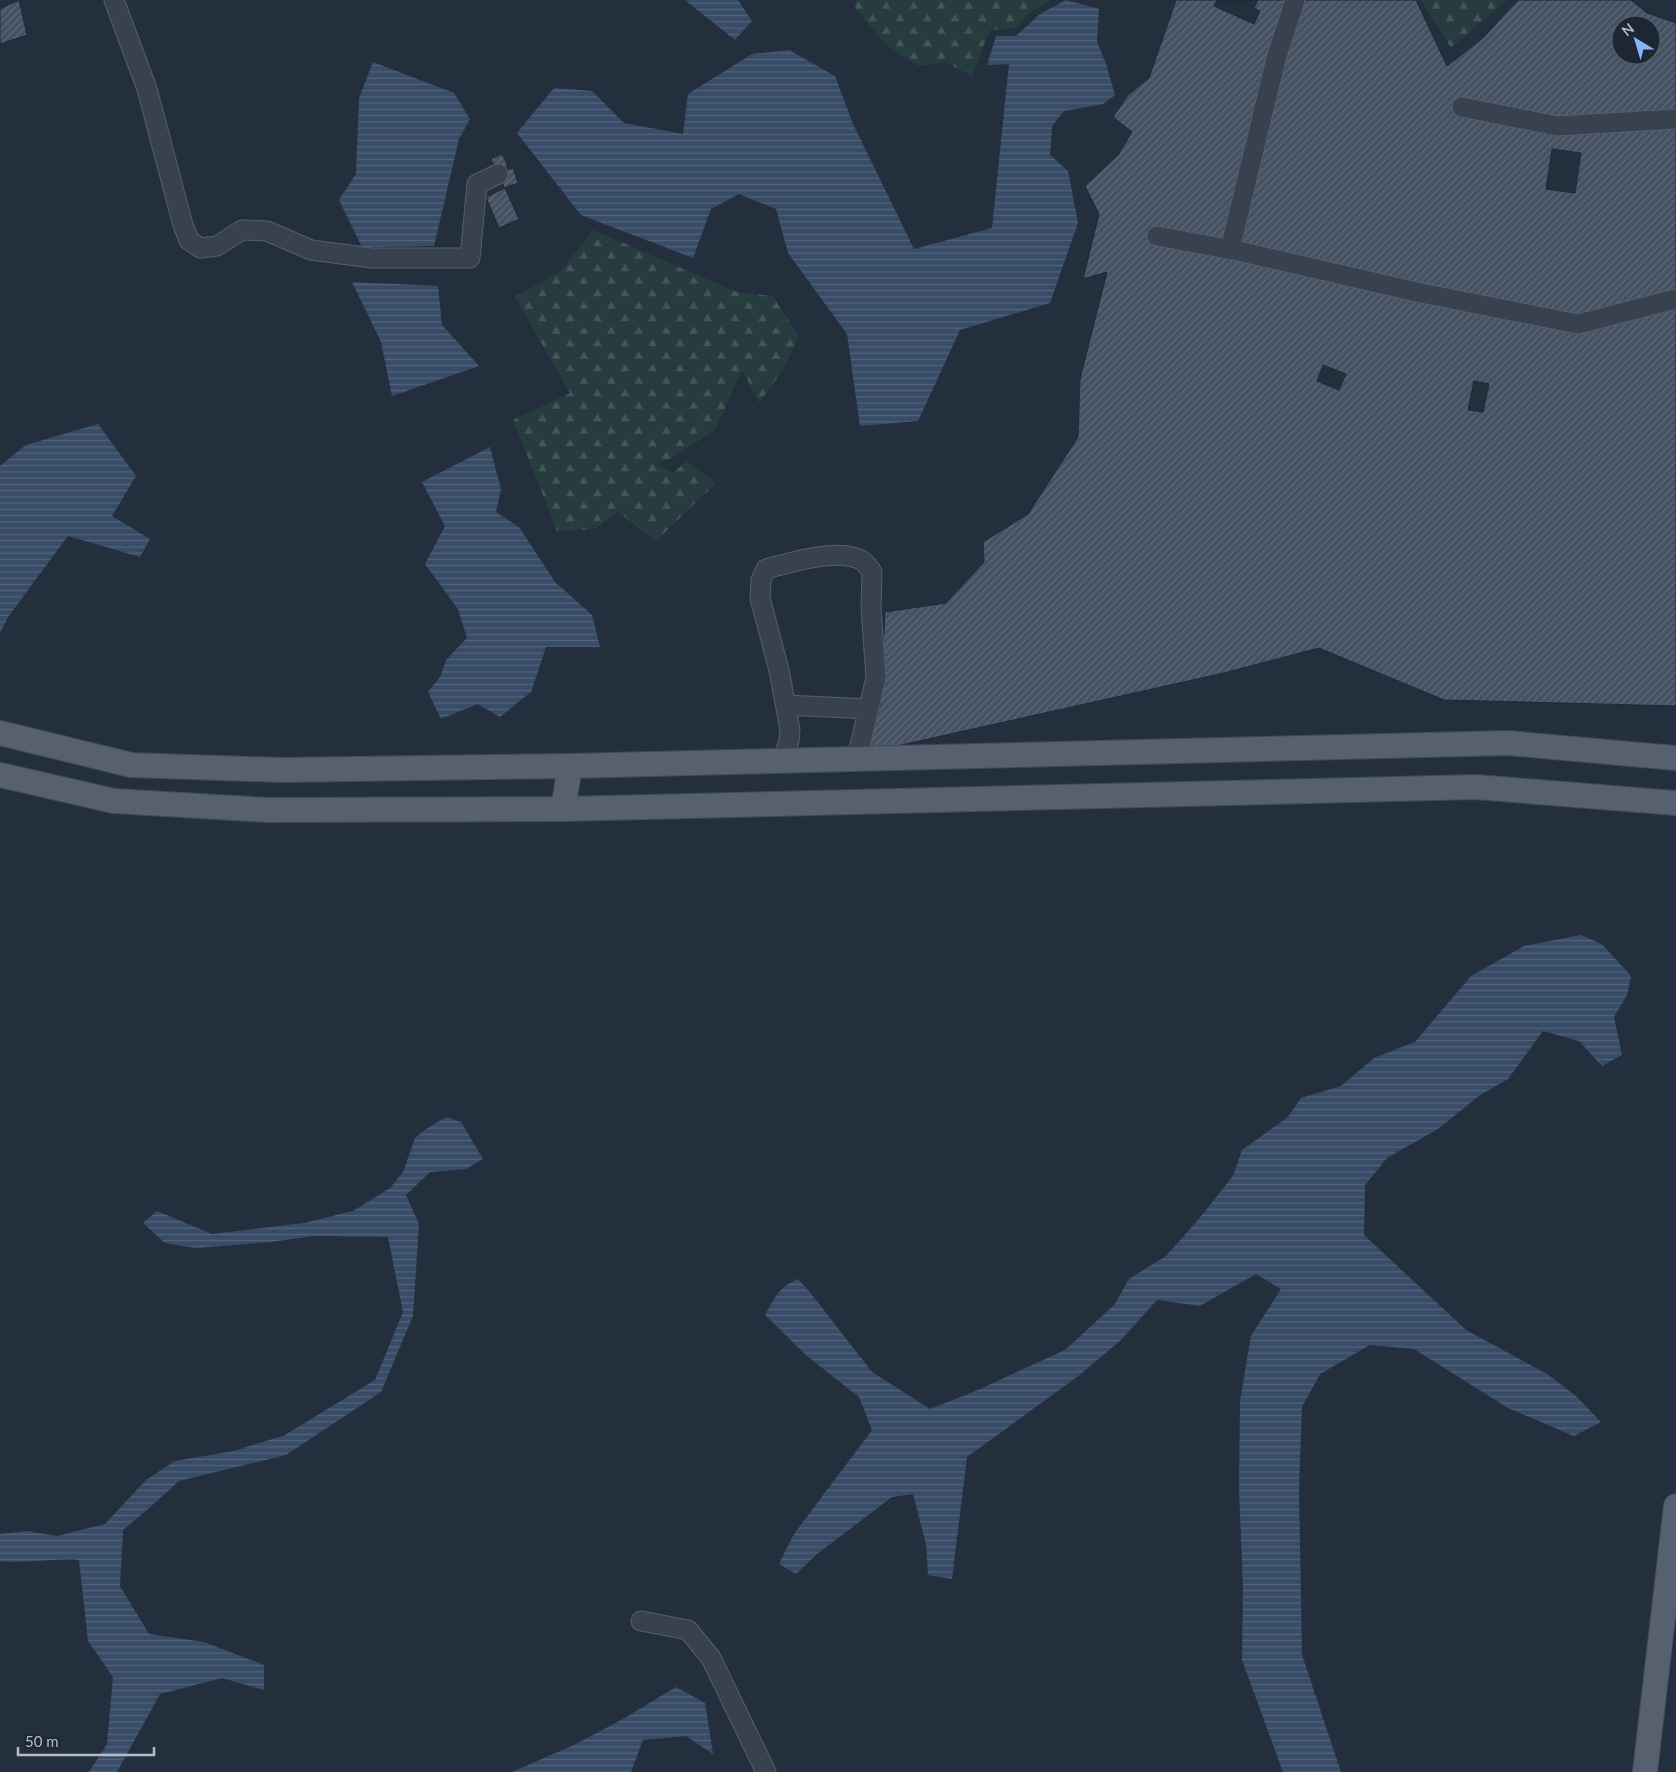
<svg xmlns="http://www.w3.org/2000/svg" width="1676" height="1772" viewBox="0 0 1676 1772" font-family="Lato,sans-serif">
<defs>
<pattern id="forest-firs" width="22" height="20" patternUnits="userSpaceOnUse" patternTransform="scale(1.25)"><rect width="22" height="20" fill="#263c3f"/><path d="M5 1l3.5 6h-7zM16 11l3.5 6h-7z" fill="#435659"/></pattern>
<pattern id="water-rules" width="6" height="5" patternUnits="userSpaceOnUse" patternTransform="scale(1.25)"><rect width="6" height="5" fill="#394c67"/><path d="M0 2.5h6" fill="none" stroke="#53647b"/></pattern>
<pattern id="building-hatch" width="6" height="6" patternUnits="userSpaceOnUse" patternTransform="scale(1.25)"><rect width="6" height="6" fill="#455162"/><path d="M-1 1l2-2M0 6l6-6M5 7l2-2" fill="none" stroke="#5d6877"/></pattern>
</defs>
<rect width="100%" height="100%" fill="#242f3e"/>
<!-- forest -->
<path fill="url(#forest-firs)" d="M856,0H1051L1032,11L1015,28L990,30L972,76L945,62L918,66L886,45L855,8Z
M1421,0H1507L1451,48Z
M593,230L737,292L773,296L799,337L783,370L759,403L742,370L715,430L672,458L656,464L673,473L687,461L716,483L656,541L618,512L595,529L557,531L513,420L570,393L515,297L561,271Z"/>
<!-- water -->
<path fill="url(#water-rules)" d="M685,0H738L752,21L735,40Z
M1066,0L1099,9L1097,41L1106,64L1115,95L1103,104L1064,111L1052,126L1050,155L1068,171L1078,223L1050,303L960,330L918,421L860,426L847,334L788,253L776,209L739,194L711,209L693,258L581,215L517,133L554,88L592,91L624,123L683,134L688,94L752,54L789,50L835,76L853,124L914,249L992,228L1009,64L987,65L996,36H1016L1040,14Z
M373,62L454,93L470,119L459,139L434,246L362,247L339,200L356,174L359,98Z
M352,282L438,286L442,325L479,366L392,396L381,342Z
M98,424L136,476L112,516L150,539L140,557L68,536L8,617L0,633V466L26,445Z
M490,447L501,489L496,512L519,527L555,582L592,615L600,647H546L531,692L500,717L478,704L441,719L428,692L440,677L446,660L467,638L458,609L425,564L445,526L422,482Z
M1581,935L1602,944L1631,976L1627,995L1614,1017L1622,1055L1602,1066L1579,1041L1543,1031L1508,1079L1480,1095L1438,1129L1387,1158L1365,1185L1364,1235L1466,1330L1547,1374L1576,1396L1601,1422L1574,1436L1508,1408L1414,1349L1370,1345L1320,1374L1302,1407L1299,1490L1302,1655L1341,1772H1283L1242,1660L1243,1587L1239,1488L1240,1401L1251,1336L1281,1289L1256,1274L1200,1306L1157,1300L1120,1341L1077,1377L967,1457L952,1579L928,1575L926,1544L913,1494L892,1497L817,1554L796,1574L779,1564L794,1534L872,1430L859,1397L807,1356L765,1315C775,1297 778,1288 798,1279L809,1291L872,1372L930,1409L978,1390L1065,1350L1115,1304L1129,1279L1166,1256L1198,1220L1233,1176L1242,1150L1288,1117L1301,1098L1341,1086L1374,1058L1415,1042L1471,976L1524,946Z
M447,1117L461,1122L483,1159L466,1169L430,1172L406,1195L419,1224L413,1316L381,1392L286,1455L179,1481L148,1509L123,1530L120,1586L149,1634L204,1642L264,1665V1690L222,1678L160,1694L117,1772H89L107,1744L113,1677L88,1641L79,1560C53,1558 26,1564 0,1561V1534L27,1531L57,1536L105,1524L146,1480L175,1461L234,1451L285,1435L375,1380L403,1312L388,1237L313,1236L271,1242L196,1248L165,1243L143,1223L157,1211L212,1234L304,1223L353,1211L390,1188L403,1172L415,1138L429,1127Z
M676,1687L705,1703L713,1754L686,1736L643,1740L631,1772H512L574,1745L623,1719Z"/>
<!-- building -->
<path fill="url(#building-hatch)" stroke="#1f2835" fill-rule="evenodd" d="M19,0L27,35L0,44V9Z
M1176,0H1416L1447,66L1483,38L1518,0H1631L1647,13L1676,23V706L1444,700L1319,648L1224,673L861,754L880,707L885,612L946,603L984,562L983,542L1028,514L1078,437L1080,379L1107,272L1083,279L1099,214L1085,186L1118,155L1132,132L1113,117L1128,95L1149,78ZM1621,25H1651V55H1621Z
M1217,0H1258L1254,8L1260,11L1254,24L1214,6Z
M1552,149L1581,153L1575,193L1546,189Z
M502,154L508,166L497,171L491,159Z
M513,168L518,183L504,188L499,172Z
M505,188L519,219L499,228L486,197Z
M1323,365L1346,374L1339,390L1317,381Z
M1474,381L1489,384L1483,412L1468,410Z"/>
<g fill="none" stroke-linecap="round" stroke-linejoin="round">
<defs>
<path id="minor" d="M114,0L147,89L183,225L189,240L200,248L217,246L242,230L267,231L311,250L372,258H470L477,184L498,174
M1462,107L1557,126L1676,119
M1157,236L1238,251L1421,293L1578,324L1676,299
M1230,249L1276,59L1295,0
M786,705L868,709
M783,760L789,741L790,730L779,670L760,598L761,580L766,569C791,562 838,548 861,560C865,562 869,568 872,572L871,608L876,678L857,758
M641,1621L688,1630L711,1658L766,1772"/>
<path id="major" d="M0,733L131,765L282,770L570,766L1508,743L1676,758
M0,775L114,801L267,810L563,809L1476,787L1676,803
M563,809L570,766
M1645,1772L1676,1506"/>
</defs>
<!-- minor casing -->
<use href="#minor" stroke="#565f6c" stroke-width="21"/>
<!-- major casing -->
<use href="#major" stroke="#414a57" stroke-width="26"/>
<!-- minor -->
<use href="#minor" stroke="#38414e" stroke-width="19"/>
<!-- major -->
<use href="#major" stroke="#56606e" stroke-width="24"/>
</g>
<!-- north arrow -->
<g transform="translate(1636 40) rotate(322)"><circle r="24" fill="#1d2633" stroke="#59626f"/>
<path d="M0-4L9 19L0 12L-9 19Z" fill="#8ab4f8"/>
<text y="-8" font-size="14" font-weight="bold" text-anchor="middle" fill="#b4bcc9">N</text>
</g>
<!-- scale -->
<path d="M18 1747v8h136v-8" fill="none" stroke="#b4bcc9" stroke-width="2.5"/>
<text x="25" y="1747" font-size="15" fill="#b4bcc9" stroke="#1d2633" stroke-width="4" paint-order="stroke">50 m</text>
</svg>
